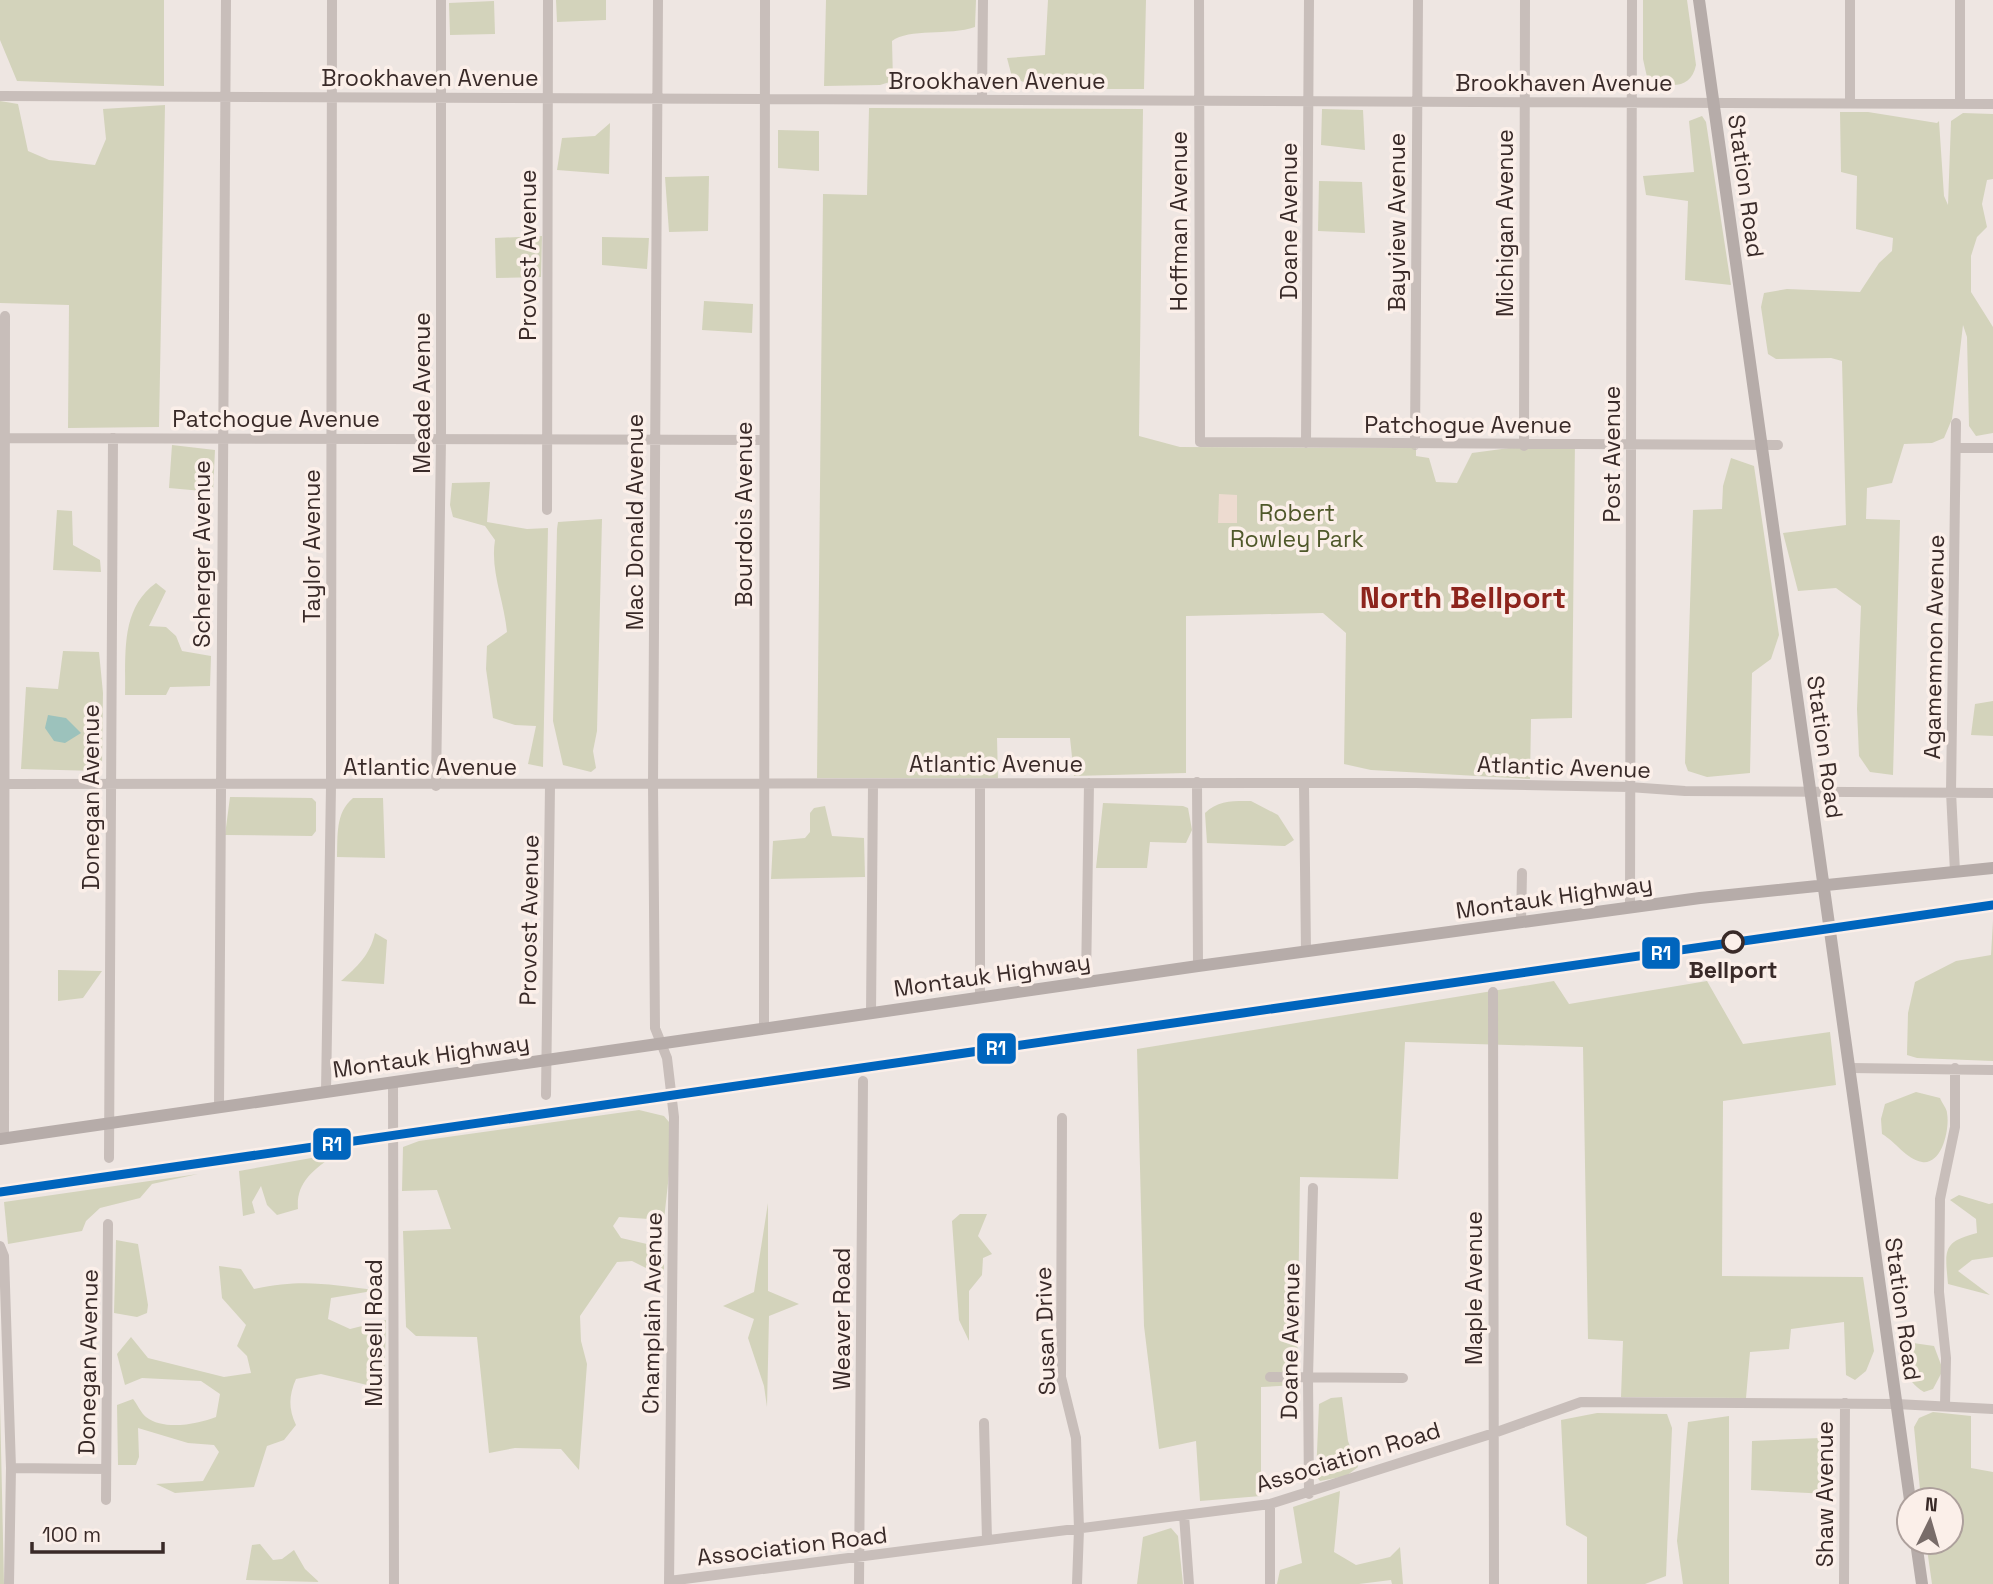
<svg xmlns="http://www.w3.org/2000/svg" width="1993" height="1584" viewBox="0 0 1993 1584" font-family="'Space Grotesk',sans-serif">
<rect width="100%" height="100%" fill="#eee6e2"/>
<!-- green -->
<path fill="#d3d3bb" d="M0,0H164V86L17,81L0,40Z
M556,0H606V20L557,22Z
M826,0H976L975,27C949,36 909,28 892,41L893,81L880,85L824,86Z
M1048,0H1146L1144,89H1039L1012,77L1007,58L1045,55Z
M1643,0H1687L1696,65C1691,91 1666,88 1647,77L1643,59Z
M494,1L495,34L450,35L449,3Z
M0,101L18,104L28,151L49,160L95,165L106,139L103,109L165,105L159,427L68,428L69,305L0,303Z
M869,108L1143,109L1139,436L1180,447L1416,448V456L1429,458L1436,482L1457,483L1472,453L1575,439L1572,718L1531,719L1530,779L1371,770L1344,764L1346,633L1323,613L1186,616V773L1074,776L1070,738H997L998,778H817L823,194L867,195Z
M1322,109L1363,110L1365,150L1321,145Z
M1840,112H1868L1937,123L1939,121L1944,196L1948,205L1951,121L1963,113L1993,114V179L1987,180L1982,204L1987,227L1977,237L1971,256V292L1993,327V433L1976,436L1969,426L1967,337L1963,325L1952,419L1944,438L1932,443L1904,444L1892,483L1867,488L1866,519L1900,520L1893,775L1870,772L1859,756L1857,709L1861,606L1836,588L1798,591L1783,533L1846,525L1842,361L1831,358L1776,359L1768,354L1761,307L1764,293L1787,289L1860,292L1879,263L1892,251L1893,238L1856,229L1857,176L1841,172Z
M1702,116L1706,122L1731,285L1685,280L1688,201L1646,195L1643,176L1694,172L1689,121Z
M610,123L609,174L557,170L562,138L595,136Z
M778,130L819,131V171L778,168Z
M709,176L708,231L669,232L665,177Z
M1319,181L1362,182L1365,233L1318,231Z
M542,236L541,277L496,278L495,238Z
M602,237L649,238L647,269L602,265Z
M704,301L753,304L752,333L702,330Z
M172,445L215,450L213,492L169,488Z
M1731,458L1754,466L1779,635L1771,659L1752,673L1750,773L1707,777L1688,771L1685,763L1693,510L1722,509L1723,486Z
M490,482L487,522L527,529L548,528L543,767L528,764L536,726L515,725L493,718L486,669L487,646L507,632C504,600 490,571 495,540L485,526L453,517L450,505L452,483Z
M57,510L72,511L73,545L100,560L101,572L53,570Z
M602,519L597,731L593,751L596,768L591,772L563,765L553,721L557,529L558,522Z
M156,583L166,591L149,626L166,627L176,636L182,651L211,656L210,686L170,687L166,695H125C126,654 120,609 156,583Z
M63,651L99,652L103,693L102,764L98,771L21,769L26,687L58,689Z
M1993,701V736L1971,735L1975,704Z
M230,797L312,798L316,802V831L312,836L225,835Z
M353,798H383L385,858L337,857C338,836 335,813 353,798Z
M1251,801L1278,815L1294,840L1285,846L1207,843L1205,813C1218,800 1234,801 1251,801Z
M1103,803L1183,806L1188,808L1192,830L1186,843L1150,842L1147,868H1096Z
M825,806L832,836L864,838L865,877L771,879L773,841L805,838L810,832V813L814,808Z
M1993,921V1061L1917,1058L1907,1055L1908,1013L1915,982L1956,961L1991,955Z
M375,933L387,940L384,984L341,981C357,967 370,955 375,933Z
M58,970L102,971L83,998L58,1001Z
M1554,981L1569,1004L1707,981L1743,1044L1830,1032L1836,1085L1723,1101L1722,1276L1863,1277L1874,1351L1866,1371L1855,1380L1846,1375L1844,1322L1791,1329L1789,1349L1750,1352L1746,1398L1621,1397L1623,1341L1588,1339L1583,1047L1405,1042L1398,1179L1300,1177L1297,1385L1261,1387V1496L1200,1501L1196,1441L1159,1449L1144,1326L1137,1049Z
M1916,1092L1940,1098C1942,1103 1947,1109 1947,1113C1950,1129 1942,1165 1922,1162C1906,1159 1896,1142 1882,1134L1881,1119L1885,1104Z
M639,1110L664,1116L674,1128L664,1220L619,1217L613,1226L621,1238L664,1248V1277L632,1261L617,1262L580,1316L581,1341L587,1364L579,1470L561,1449L515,1448L489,1453L477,1337L416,1336L406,1327L403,1231L451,1229L437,1190L402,1191L403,1147L419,1141Z
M328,1155L330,1158C311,1172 296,1184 298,1209L277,1215L267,1205L261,1186L252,1202L255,1213L243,1216L239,1171Z
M198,1174L152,1184L140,1198L100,1208L86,1221L82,1231L8,1244L4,1202Z
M1959,1195L1989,1204L1993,1203V1257L1972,1260L1958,1271L1990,1295L1948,1284C1945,1250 1942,1242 1977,1233L1976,1219L1950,1200Z
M768,1203V1291L799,1304L769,1316L767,1407L764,1386L748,1338L754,1319L723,1306L754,1292Z
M960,1214H987L978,1236L992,1254L983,1258L982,1275L969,1291V1341L959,1320L952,1221Z
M116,1240L138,1244L148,1305L147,1313L137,1317L114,1313Z
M219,1266L241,1269L254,1289C306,1278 327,1285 378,1290L331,1298L328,1319L350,1329L386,1320L384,1389L321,1374L296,1379C289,1395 288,1408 296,1425L284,1440L267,1446L254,1487L175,1493L156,1484L203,1481L219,1452L214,1445L188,1443L138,1428L139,1457L136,1465H118L117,1405L133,1399C137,1404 141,1413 146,1417C164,1431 198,1424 216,1417L220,1394L201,1381L142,1378L125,1385L117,1354L131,1337L148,1358L224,1377L251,1373L247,1356L237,1346L246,1325L222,1298Z
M1899,1341L1934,1346L1943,1370L1933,1389L1924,1392C1904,1380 1903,1363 1899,1341Z
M1342,1397L1348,1441L1358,1467L1346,1476L1320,1481L1316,1476L1319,1404L1331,1398Z
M0,1402L4,1584H0Z
M1933,1412L1971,1416V1468L1993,1472V1584H1932L1926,1542H1951V1500H1921L1914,1427L1919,1418Z
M1597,1413L1667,1414L1672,1428L1666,1576L1645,1584H1587V1537L1566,1525L1561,1420Z
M1729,1416V1584H1683L1677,1541L1688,1422Z
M1820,1438L1829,1441C1836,1457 1834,1476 1829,1494L1751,1490L1752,1441Z
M1340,1491L1334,1552L1356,1565L1390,1557L1400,1547L1403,1584H1392L1391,1580L1359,1584H1277L1280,1570L1302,1563L1293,1507Z
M1171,1528L1178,1536L1183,1584H1137L1143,1537Z
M260,1544L273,1560L282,1559L294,1550L305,1569L319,1582L246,1580L252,1545Z"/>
<!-- plaza -->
<path fill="#eddbd0" d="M1219,494L1237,495V523H1218Z"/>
<!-- water -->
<path fill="#9cc2bc" d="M48,715L66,718L81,733L65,743L54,741L45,728Z"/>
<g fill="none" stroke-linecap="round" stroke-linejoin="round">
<!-- minor -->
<path stroke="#c8beba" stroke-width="10" d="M658,0L653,785L655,1028L667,1058L674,1117L669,1584
M1199,0L1200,442L1778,445
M1850,0V103
M1960,0V104
M0,96L1993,104
M982,100L983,0
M1,438L763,440
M1306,443L1309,0
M1415,445L1418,0
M1524,446L1525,0
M1956,448H1993
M547,510L548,0
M1197,782L1198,966
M0,784L1416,783L1629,787L1685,791L1993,793
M980,784V998
M1304,784L1306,952
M436,786L441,439V0
M1955,872L1951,792L1956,423
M1630,908L1632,0
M1521,922L1522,873
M1086,982L1089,783
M1493,992L1494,1584
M871,1014L873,785
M764,1029L765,0
M1851,1068L1993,1070
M393,1082L394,1584
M326,1092L331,786L332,0
M546,1095L550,786
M219,1108L226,0
M1062,1118L1061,1377L1076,1438L1079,1529L1077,1584
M4,1139L5,316
M109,1158L113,438
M0,1246L4,1256L11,1468L9,1584
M1270,1377L1403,1378
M1945,1405L1946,1358L1939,1292L1940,1199L1955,1127V1068
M984,1423L987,1540
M11,1468L106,1469
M1309,1494L1308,1377L1313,1188
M106,1500L108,1224
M1270,1504V1584
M1184,1515L1189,1584
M669,1581L1270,1504L1494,1433L1581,1402L1896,1404L1993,1409
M859,1584L863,1081
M1844,1584L1845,1403"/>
<!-- major -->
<path stroke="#b6aca9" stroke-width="12" d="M1699,0L1910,1500
M0,1139L1198,966L1700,898L1993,868
M1916,1542L1922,1584"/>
<defs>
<path id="rail-1" d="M0,1192L1993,905"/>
</defs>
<!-- rail-1 casing -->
<use href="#rail-1" stroke="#fbefe9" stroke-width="14"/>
<!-- rail-1 -->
<use href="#rail-1" stroke="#0065bd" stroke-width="9"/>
</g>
<!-- markers -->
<circle fill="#fbefe9" stroke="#392a28" stroke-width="3.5" cx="1733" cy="942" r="10"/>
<g text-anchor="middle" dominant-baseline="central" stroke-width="7" stroke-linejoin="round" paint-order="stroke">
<!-- street labels -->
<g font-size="23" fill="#392a28" stroke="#fbefe9">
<text x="430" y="78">Brookhaven Avenue</text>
<text x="997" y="81">Brookhaven Avenue</text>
<text x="1564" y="83">Brookhaven Avenue</text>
<text transform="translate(1746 186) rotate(82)">Station Road</text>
<text transform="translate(1179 221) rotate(-90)">Hoffman Avenue</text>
<text transform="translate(1289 221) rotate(-90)">Doane Avenue</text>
<text transform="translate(1397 222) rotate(-90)">Bayview Avenue</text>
<text transform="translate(1505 223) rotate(-90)">Michigan Avenue</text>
<text transform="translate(528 255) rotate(-90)">Provost Avenue</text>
<text transform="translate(422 393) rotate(-90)">Meade Avenue</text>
<text x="276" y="419">Patchogue Avenue</text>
<text x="1468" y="425">Patchogue Avenue</text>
<text transform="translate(1612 454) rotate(-90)">Post Avenue</text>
<text transform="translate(744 514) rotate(-90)">Bourdois Avenue</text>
<text transform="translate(635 522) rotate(-90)">Mac Donald Avenue</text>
<text transform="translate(312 546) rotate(-90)">Taylor Avenue</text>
<text transform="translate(202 554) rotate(-90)">Scherger Avenue</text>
<text transform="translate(1934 647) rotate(-89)">Agamemnon Avenue</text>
<text transform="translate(1825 747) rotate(82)">Station Road</text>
<text x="996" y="764">Atlantic Avenue</text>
<text x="430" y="767">Atlantic Avenue</text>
<text transform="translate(1564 767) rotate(2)">Atlantic Avenue</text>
<text transform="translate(91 797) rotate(-90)">Donegan Avenue</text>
<text transform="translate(1554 897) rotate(-8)">Montauk Highway</text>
<text transform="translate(529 920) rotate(-89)">Provost Avenue</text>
<text transform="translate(992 975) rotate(-8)">Montauk Highway</text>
<text transform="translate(431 1056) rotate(-8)">Montauk Highway</text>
<text transform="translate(1474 1288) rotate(-90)">Maple Avenue</text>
<text transform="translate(1903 1309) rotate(82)">Station Road</text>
<text transform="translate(652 1313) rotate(-89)">Champlain Avenue</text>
<text transform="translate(842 1319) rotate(-90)">Weaver Road</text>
<text transform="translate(1045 1331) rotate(-92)">Susan Drive</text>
<text transform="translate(374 1333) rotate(-90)">Munsell Road</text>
<text transform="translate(1290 1341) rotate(-89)">Doane Avenue</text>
<text transform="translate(88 1362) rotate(-89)">Donegan Avenue</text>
<text transform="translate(1348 1457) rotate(-17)">Association Road</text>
<text transform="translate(1825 1494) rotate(-90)">Shaw Avenue</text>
<text transform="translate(792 1546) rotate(-7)">Association Road</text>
</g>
<!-- park labels -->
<g font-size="23" fill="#4f582a" stroke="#fbefe9">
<text x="1297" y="513">Robert<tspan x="1297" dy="26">Rowley Park</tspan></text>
</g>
<!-- stop labels -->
<g font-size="23" font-weight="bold" fill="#392a28" stroke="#fbefe9">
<text x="1733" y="970">Bellport</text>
</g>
<!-- district labels -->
<g font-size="30" font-weight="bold" fill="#8d241c" stroke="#fbefe9">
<text x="1463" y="597">North Bellport</text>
</g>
</g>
<g stroke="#fbefe9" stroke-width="2.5">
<rect x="1641" y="936" width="40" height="34" rx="7" fill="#0065bd"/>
<rect x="976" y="1032" width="41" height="33" rx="7" fill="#0065bd"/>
<rect x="312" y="1127" width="40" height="34" rx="7" fill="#0065bd"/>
</g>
<g font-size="19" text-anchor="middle" font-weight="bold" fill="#fff">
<text x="1661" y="960">R1</text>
<text x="996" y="1055">R1</text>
<text x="332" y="1151">R1</text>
</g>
<!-- north arrow -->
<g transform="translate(1930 1521) rotate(5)"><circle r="33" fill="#fbefe9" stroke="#ada09c" stroke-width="2"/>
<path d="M0-5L12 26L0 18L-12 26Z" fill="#786c69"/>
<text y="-10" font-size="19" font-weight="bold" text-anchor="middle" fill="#392a28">N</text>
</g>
<!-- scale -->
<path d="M32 1542v10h131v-10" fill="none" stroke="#392a28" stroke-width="3.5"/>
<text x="42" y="1542" font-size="21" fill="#392a28" stroke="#fbefe9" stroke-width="5" paint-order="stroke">100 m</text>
</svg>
